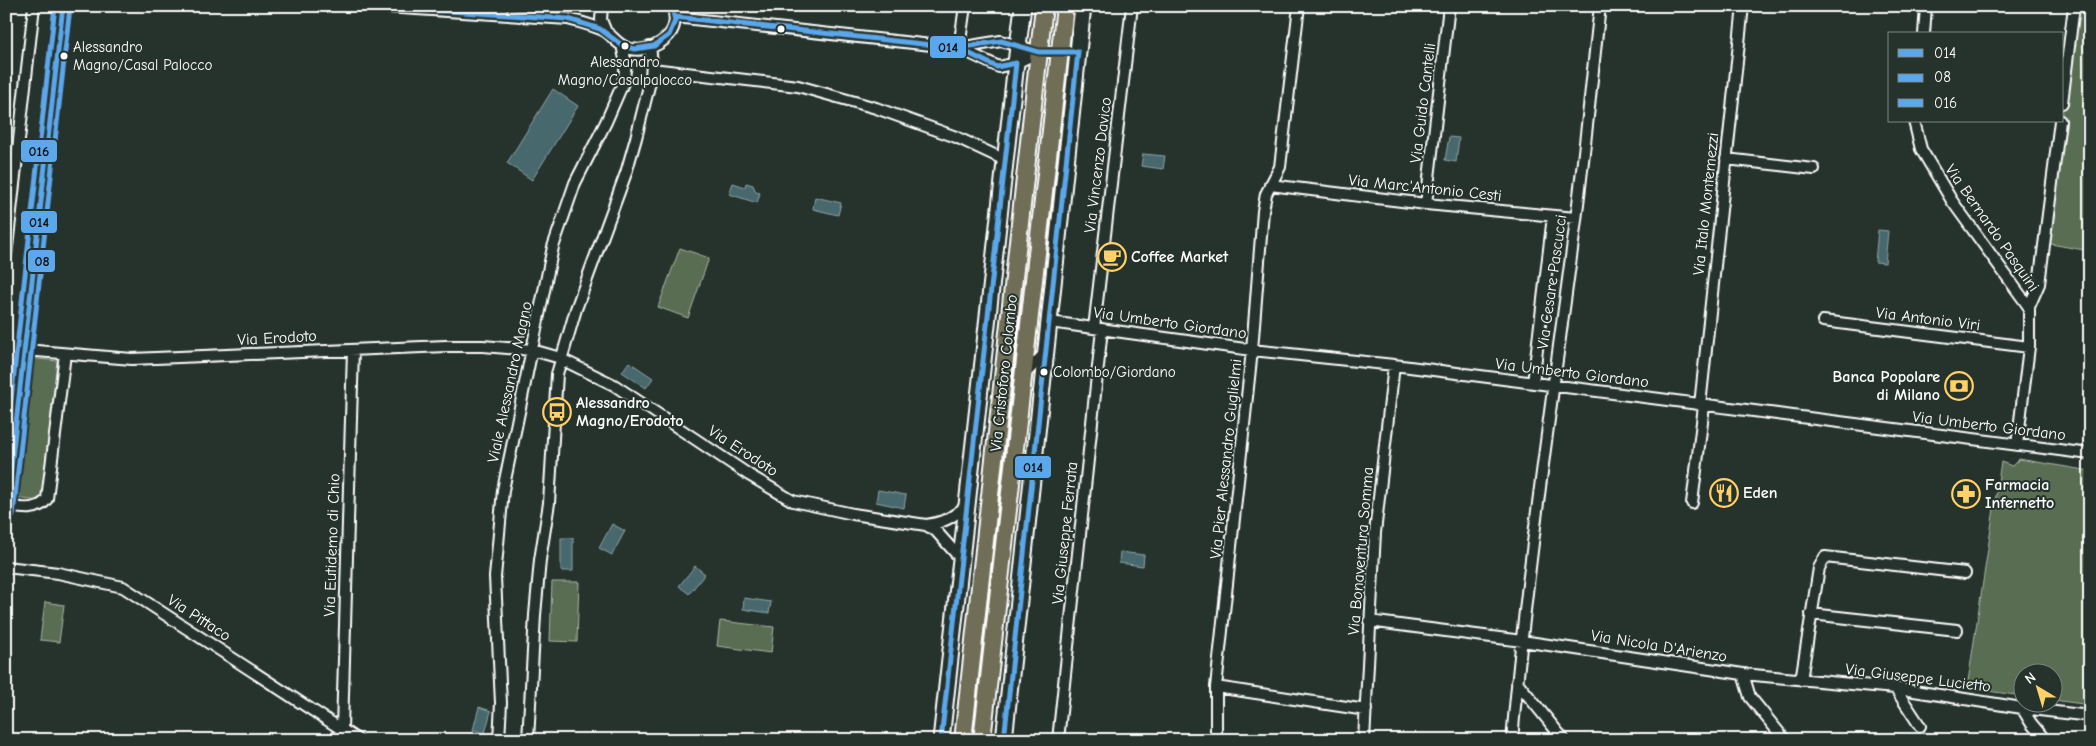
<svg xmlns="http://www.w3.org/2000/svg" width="2096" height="746" viewBox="0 0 2096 746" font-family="'Comic Neue',sans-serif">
<rect width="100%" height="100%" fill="#26332d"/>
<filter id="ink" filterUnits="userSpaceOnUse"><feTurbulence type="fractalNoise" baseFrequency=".02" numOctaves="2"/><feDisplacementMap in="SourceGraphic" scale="10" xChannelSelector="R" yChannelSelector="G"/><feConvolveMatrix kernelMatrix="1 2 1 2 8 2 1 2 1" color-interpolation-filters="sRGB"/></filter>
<g filter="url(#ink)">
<!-- green -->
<path fill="#586d51" stroke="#acb6a8" d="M2074,6H2090V251L2045,243L2062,121V103Z
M680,248L709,258L688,318L658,307Z
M29,358L57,361L41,501L14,498Z
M2019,459L2090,471V705L2054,700V674H2024L2023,696L1967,688L2001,462L2012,466Z
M552,582H579L577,642L550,641Z
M45,602L64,605L59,642L40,640Z
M720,621L774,627L771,653L717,646Z"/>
<!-- water -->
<path fill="#46686d" stroke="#90a4a7" d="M553,89L578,106L532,180L507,163Z
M1449,137L1459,138L1456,162L1445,160Z
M1143,154L1165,156L1163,169L1141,166Z
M733,183L745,187L746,183L753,185L756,192L760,193L757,203L729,194Z
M815,197L841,203L838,215L813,209Z
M1878,230L1888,231L1885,263L1875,262Z
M629,362L653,378L646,388L622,372Z
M878,490L906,495L904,508L876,502Z
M612,524L625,531L612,555L599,548Z
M561,538H573V571H561Z
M1120,552L1144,555L1143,566L1119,563Z
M695,566L705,574L689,594L679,586Z
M744,598L771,602L769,613L743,609Z
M479,707L491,711L485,733L473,730Z"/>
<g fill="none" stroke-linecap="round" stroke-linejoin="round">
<defs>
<path id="street" d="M370,6L568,19C580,22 593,25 605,31C611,35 616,42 623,46C638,54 658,48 669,35C676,27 676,16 672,6
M602,6L601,20L606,32
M675,17L959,48L1001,41L1039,52H1078
M1924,34L1926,6
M959,48L999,67L1016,63L1039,52
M959,48L965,6
M652,69L798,86L876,108L956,137L1005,160
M2062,103L2074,6
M1914,121L1921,149L1952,201L2029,307V347L2017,445
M1726,159L1814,169
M1270,185L1426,204L1576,218
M1426,204L1449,6
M6,256L34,6
M2029,307L2039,284L2060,121
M1823,321L2029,347
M1050,322L1252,350L1394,365L2090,454
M1094,328L1132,6
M25,350L132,359L446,346H483L532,350L557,357L614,385L749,475L793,501L853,514L926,525C943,523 953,517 966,506
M1024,375L1045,353
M1533,383L1553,216
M1700,405L1743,6
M1692,503L1704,406
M7,506C21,508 38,512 47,499L65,354
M6,514L63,6
M926,525L936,531L960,558
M6,567L58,573L123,587L358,740
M1811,614L1957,630
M1369,621L1522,641L1743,674L1750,697L1785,740
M1743,674L1895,688L2022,708L2090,716
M1801,680L1819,568L1825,557L1965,573
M1517,682L1564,740
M1216,687L1366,710
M1895,688L1920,726
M2022,708L2031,723L2045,740
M337,740L342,729L353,350
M499,740L501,703L495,577L503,490L553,247L575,183L606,122L623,83L626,64L622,45
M528,740L535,615L540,560L549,503L557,374L576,309L626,173L636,138L651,78L652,62L650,47
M1058,740L1102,329
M1216,740V687L1252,350L1263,211L1266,194L1280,167L1299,6
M1364,740L1375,533L1394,365
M1512,740C1527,566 1553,393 1576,220C1585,149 1592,77 1600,6"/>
<path id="secondary" d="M941,740L1016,63L1023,6
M1004,740L1083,6"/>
<path id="primary" d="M963,740L1044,6
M982,740L1065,6"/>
</defs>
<!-- street casing -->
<use href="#street" stroke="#fff" stroke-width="14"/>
<!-- secondary casing -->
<use href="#secondary" stroke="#fff" stroke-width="19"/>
<!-- primary casing -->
<use href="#primary" stroke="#fff" stroke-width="20"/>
<!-- street -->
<use href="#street" stroke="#26332d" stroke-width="10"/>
<!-- secondary -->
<use href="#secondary" stroke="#26332d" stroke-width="15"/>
<!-- primary -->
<use href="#primary" stroke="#716e59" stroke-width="16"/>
<defs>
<path id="bus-1" d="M374,6L568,19L600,29L623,46L635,49L654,46L669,35L675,21L672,6
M675,17L959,48L1001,41L1039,52H1078L1004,740
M6,512L63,6
M941,740L1016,63L997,67L966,52"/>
<path id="bus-2" d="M13,515L70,7"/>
<path id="bus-3" d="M6,445L55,6"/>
</defs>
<!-- bus-1 casing -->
<use href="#bus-1" stroke="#26332d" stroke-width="9"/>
<!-- bus-2 casing -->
<use href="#bus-2" stroke="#26332d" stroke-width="9"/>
<!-- bus-3 casing -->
<use href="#bus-3" stroke="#26332d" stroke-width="9"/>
<!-- bus-1 -->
<use href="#bus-1" stroke="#5aa8eb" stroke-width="5"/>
<!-- bus-2 -->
<use href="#bus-2" stroke="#5da7ec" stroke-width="5"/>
<!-- bus-3 -->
<use href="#bus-3" stroke="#5da7ec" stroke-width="5"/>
</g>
</g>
<!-- icons -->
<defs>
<symbol id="cafe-ring" viewBox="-11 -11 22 22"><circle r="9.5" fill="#26332d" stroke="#ffd166" stroke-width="1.5"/><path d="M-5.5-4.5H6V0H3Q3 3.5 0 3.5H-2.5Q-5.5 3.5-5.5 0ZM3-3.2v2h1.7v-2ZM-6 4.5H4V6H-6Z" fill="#ffd166"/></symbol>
<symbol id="bank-ring" viewBox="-11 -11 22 22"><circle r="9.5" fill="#26332d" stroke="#ffd166" stroke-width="1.5"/><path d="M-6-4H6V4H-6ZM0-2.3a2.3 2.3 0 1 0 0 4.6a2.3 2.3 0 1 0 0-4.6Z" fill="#ffd166"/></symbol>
<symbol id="bus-ring" viewBox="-11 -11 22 22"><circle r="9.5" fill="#26332d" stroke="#ffd166" stroke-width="1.5"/><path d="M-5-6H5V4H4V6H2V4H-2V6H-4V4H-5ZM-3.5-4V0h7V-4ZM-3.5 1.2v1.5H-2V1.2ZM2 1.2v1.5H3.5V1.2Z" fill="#ffd166"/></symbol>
<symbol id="restaurant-ring" viewBox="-11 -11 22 22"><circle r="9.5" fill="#26332d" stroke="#ffd166" stroke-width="1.5"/><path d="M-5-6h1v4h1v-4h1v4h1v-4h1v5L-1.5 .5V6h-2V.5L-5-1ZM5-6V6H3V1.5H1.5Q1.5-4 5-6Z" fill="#ffd166"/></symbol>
<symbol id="pharmacy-ring" viewBox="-11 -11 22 22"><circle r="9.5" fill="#26332d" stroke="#ffd166" stroke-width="1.5"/><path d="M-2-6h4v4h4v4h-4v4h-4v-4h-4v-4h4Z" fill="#ffd166"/></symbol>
</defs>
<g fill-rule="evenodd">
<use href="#cafe-ring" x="1096" y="241" width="32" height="32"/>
<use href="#bank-ring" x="1943" y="370" width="32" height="32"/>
<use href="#bus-ring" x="541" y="396" width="32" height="32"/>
<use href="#restaurant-ring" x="1708" y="477" width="32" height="32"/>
<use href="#pharmacy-ring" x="1950" y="478" width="32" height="32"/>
</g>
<!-- markers -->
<g fill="#fff" stroke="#26332d" stroke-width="2">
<circle cx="781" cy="29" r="4.5"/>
<circle cx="625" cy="46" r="4.5"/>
<circle cx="64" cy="56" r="4.5"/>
<circle cx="1044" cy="372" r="4.5"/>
</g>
<g text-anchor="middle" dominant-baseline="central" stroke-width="4" stroke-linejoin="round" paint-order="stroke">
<!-- bus labels -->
<g font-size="15" fill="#fff" stroke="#26332d" text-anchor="start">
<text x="73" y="47">Alessandro<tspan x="73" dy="18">Magno/Casal Palocco</tspan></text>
<text x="625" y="62" text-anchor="middle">Alessandro<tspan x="625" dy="18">Magno/Casalpalocco</tspan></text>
<text x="1053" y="372">Colombo/Giordano</text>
</g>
<!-- street labels -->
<g font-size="16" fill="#fff" stroke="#26332d">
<text transform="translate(1423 103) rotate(-83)">Via Guido Cantelli</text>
<text transform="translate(1098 165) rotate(-83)">Via Vincenzo Davico</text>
<text transform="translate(1425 188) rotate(6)">Via Marc'Antonio Cesti</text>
<text transform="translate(1706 204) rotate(-84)">Via Italo Montemezzi</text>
<text transform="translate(1992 228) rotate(55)">Via Bernardo Pasquini</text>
<text transform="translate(1552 282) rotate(-82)">Via Cesare Pascucci</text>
<text transform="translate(1928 319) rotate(7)">Via Antonio Viri</text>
<text transform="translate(1170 323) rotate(8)">Via Umberto Giordano</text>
<text transform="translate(277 338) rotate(-3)">Via Erodoto</text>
<text transform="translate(1004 373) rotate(-84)">Via Cristoforo Colombo</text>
<text transform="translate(1572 373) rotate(7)">Via Umberto Giordano</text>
<text transform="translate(510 382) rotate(-78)">Viale Alessandro Magno</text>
<text transform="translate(1989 426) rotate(7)">Via Umberto Giordano</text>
<text transform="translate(743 451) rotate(33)">Via Erodoto</text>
<text transform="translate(1226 459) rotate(-84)">Via Pier Alessandro Guglielmi</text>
<text transform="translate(1065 533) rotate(-84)">Via Giuseppe Ferrata</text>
<text transform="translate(332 545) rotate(-88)">Via Eutidemo di Chio</text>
<text transform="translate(1361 551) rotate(-85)">Via Bonaventura Somma</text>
<text transform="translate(199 618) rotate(33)">Via Pittaco</text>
<text transform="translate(1659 646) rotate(9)">Via Nicola D'Arienzo</text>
<text transform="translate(1918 678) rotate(7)">Via Giuseppe Lucietto</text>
</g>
<!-- poi labels -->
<g font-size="16" font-weight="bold" fill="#fff" stroke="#26332d" text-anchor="start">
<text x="1131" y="257">Coffee Market</text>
<text x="1940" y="377" text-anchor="end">Banca Popolare<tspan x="1940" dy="18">di Milano</tspan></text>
<text x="576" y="403">Alessandro<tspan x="576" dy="18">Magno/Erodoto</tspan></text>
<text x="1985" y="485">Farmacia<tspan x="1985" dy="18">Infernetto</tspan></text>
<text x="1743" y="493">Eden</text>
</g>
</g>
<g stroke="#26332d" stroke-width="2">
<rect x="929" y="35" width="38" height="24" rx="5" fill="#5aa8eb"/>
<rect x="20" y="139" width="38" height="24" rx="5" fill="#5da7ec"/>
<rect x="20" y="210" width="38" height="24" rx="5" fill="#5aa8eb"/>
<rect x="27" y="249" width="29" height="24" rx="5" fill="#5da7ec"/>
<rect x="1014" y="455" width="38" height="24" rx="5" fill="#5aa8eb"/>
</g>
<g font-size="14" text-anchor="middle" font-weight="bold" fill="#111">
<text x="948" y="52">014</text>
<text x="39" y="156">016</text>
<text x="39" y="227">014</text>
<text x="42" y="266">08</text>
<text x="1033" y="472">014</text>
</g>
<!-- margin -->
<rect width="2096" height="746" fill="none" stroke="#26332d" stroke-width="25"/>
<rect x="12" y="12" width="2071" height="721" fill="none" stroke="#fff" stroke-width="2" filter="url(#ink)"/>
<!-- legend -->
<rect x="1888" y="32" width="175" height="90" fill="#26332d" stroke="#7d8581"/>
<rect x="1898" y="49" width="25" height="8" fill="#5aa8eb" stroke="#7d8581"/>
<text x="1934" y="58" font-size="15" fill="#ffffff">014</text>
<rect x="1898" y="74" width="25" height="8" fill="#5da7ec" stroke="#7d8581"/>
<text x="1934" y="82" font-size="15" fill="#ffffff">08</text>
<rect x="1898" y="99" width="25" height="8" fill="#5da7ec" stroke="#7d8581"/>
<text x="1934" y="108" font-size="15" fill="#ffffff">016</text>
<!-- north arrow -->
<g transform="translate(2038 688) rotate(322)"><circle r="24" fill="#26332d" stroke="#7d8581"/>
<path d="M0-4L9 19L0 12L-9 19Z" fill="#ffd166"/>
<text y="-8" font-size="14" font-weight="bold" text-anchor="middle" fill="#ffffff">N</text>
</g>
</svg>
